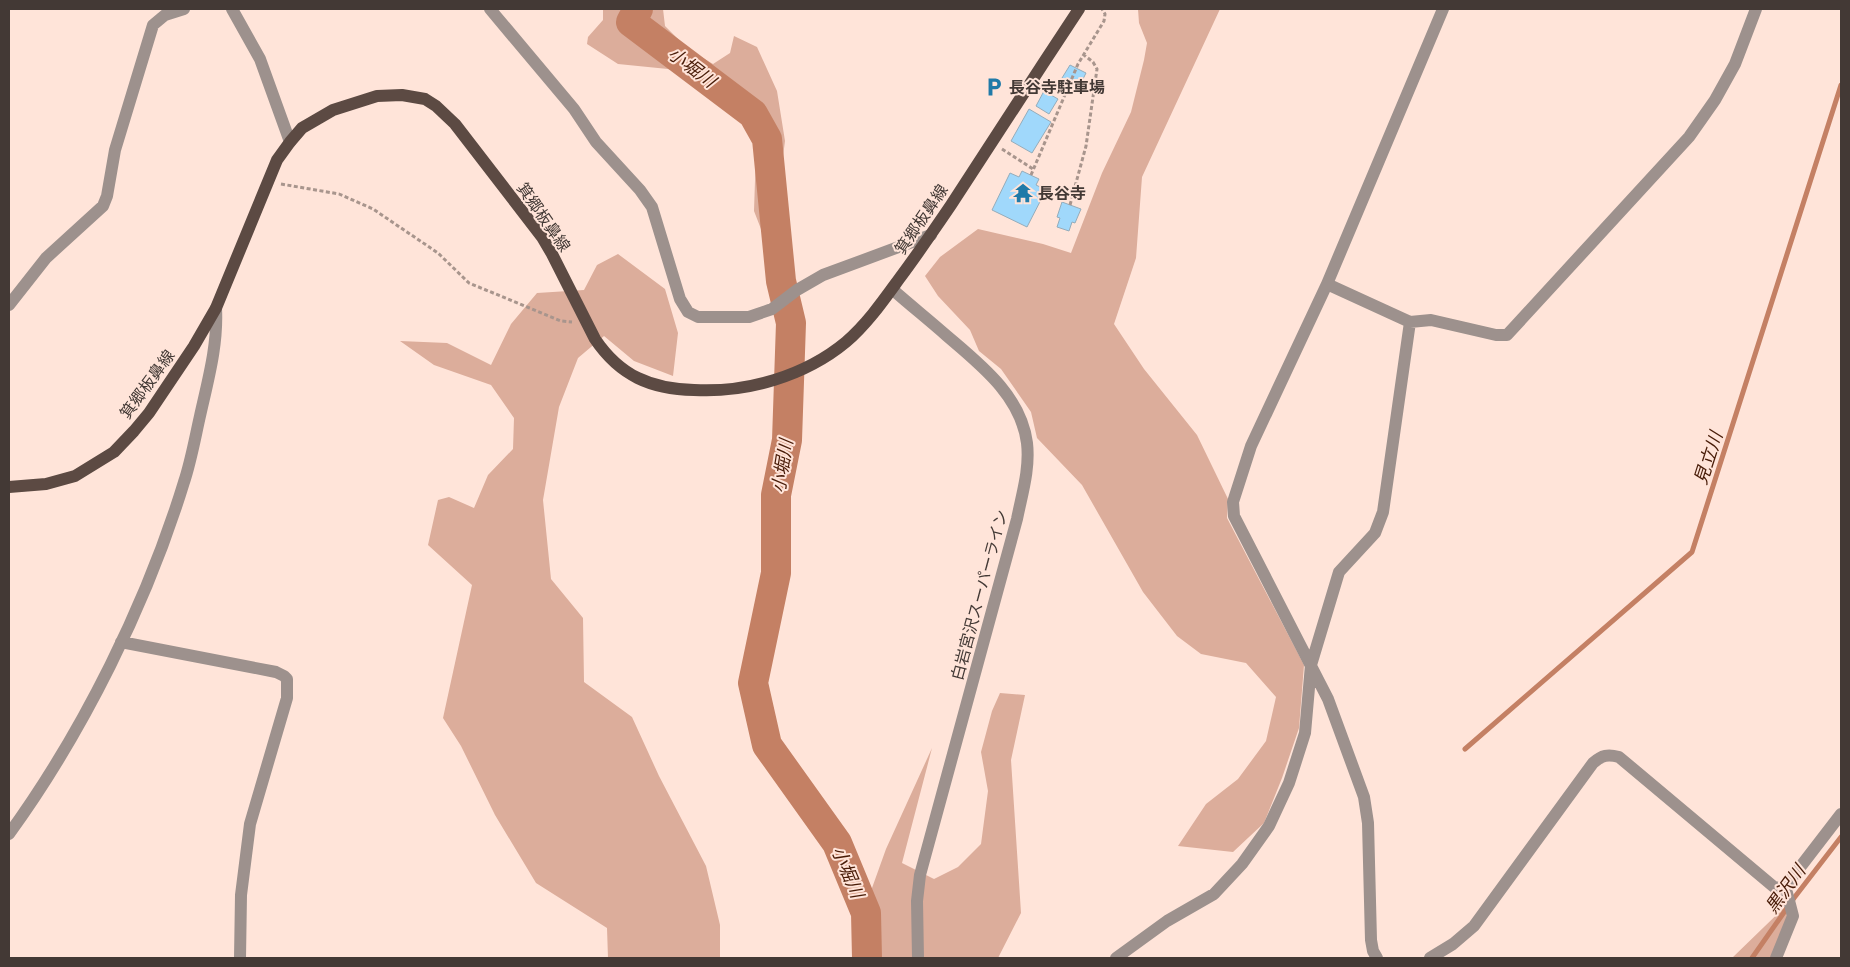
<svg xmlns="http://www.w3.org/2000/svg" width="1850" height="967" viewBox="0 0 1850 967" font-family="'Archivo Narrow','Noto Sans JP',sans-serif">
<rect width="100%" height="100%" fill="#ffe4d9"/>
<!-- green -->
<path fill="#dcad9b" d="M603,9H663L665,26L688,49L713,64L730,53L734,36L757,47L777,91L785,141L782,164L788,204L787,226L791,249L790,260L784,266L770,256V252L754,211L756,150L747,121L685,75L668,69L618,64L587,44L588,37L603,20Z
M1138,9H1220L1142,177L1136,258L1114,324L1144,369L1197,435L1228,499L1227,518L1304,665L1299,728L1282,778L1264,823L1233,852L1178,846L1206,804L1238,779L1266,741L1276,697L1246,663L1201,654L1177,636L1143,592L1082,485L1037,438L1031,412L1001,369L979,351L970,330L938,296L925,276L940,257L978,229L1043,244L1071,253L1102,173L1131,112L1144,60L1147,43L1139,23Z
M618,254L665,289L678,333L673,376L634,361L604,336L578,358L559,407L543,500L551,579L583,618L584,682L632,717L659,776L706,866L720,925V958H608L607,928L536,883L495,815L461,746L443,718L472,585L428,545L438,500L449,497L474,508L488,475L513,449L514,418L491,385L434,365L400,341L447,343L491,365L511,324L537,293L584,290L597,265Z
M1000,693L1025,695L1011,760L1021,913L998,958H875L872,888L886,849L932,748L902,863L934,879L958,867L981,844L988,791L981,752L992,711Z
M1794,898L1775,958H1732Z"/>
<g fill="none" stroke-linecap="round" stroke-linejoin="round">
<!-- stream -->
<path stroke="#c48064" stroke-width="5" d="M1465,749L1692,552L1841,85
M1752,958L1794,898L1841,837"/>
<!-- river -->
<path stroke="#c48064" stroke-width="30" d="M638,9L631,22L753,114L767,139L781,281L791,323L787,440L776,495V573L753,683L767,745L837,843L866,913L867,958"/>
</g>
<!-- building -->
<path fill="#a0d8fb" stroke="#95acba" d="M1070,65L1086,73L1079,87L1062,78Z
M1044,91L1058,99L1049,114L1036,106Z
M1029,109L1051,122L1032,153L1011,141Z
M1022,171L1039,179L1036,185L1046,190L1027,227L992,210L1010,173L1019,177Z
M1062,202L1081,209L1075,223L1072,222L1069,231L1057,227L1060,218L1057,217Z"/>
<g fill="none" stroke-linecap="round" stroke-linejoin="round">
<!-- path -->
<path stroke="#a8958d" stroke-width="3" stroke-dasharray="4 2.5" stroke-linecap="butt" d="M1002,149L1033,169
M1031,175L1078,64L1104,21L1105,14L1102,9
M281,184L339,194L373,209L438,253L469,283L561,321L572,322
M1070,205L1086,146L1097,69L1093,62L1084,55"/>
<!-- minor -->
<path stroke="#9d918d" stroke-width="12" d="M232,9L260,59L290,142
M490,9L574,109L596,142L640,190L652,207L680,299L688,312L698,317H749L772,309L797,290L823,275L931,235
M1327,284L1410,322L1431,320L1496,335H1507L1689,137L1715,100L1735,64L1756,9
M892,289C910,305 929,320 947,336C981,365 1021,396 1027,443C1030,469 1022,494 1017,519L920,875L917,901L918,958
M9,305L46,258L103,206L107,196L115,150L153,25L165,15L184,9
M121,642L276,672L284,676L287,679V698L250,824L241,895L240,958
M9,834C83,732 147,603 184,482C191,461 195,438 200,416C208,380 218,345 216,308
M1116,958L1167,921L1214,894L1242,864L1269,826L1289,783L1305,733L1311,665L1339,572L1375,533L1383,512L1410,322
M1377,958L1373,951L1371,940L1368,823L1364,797L1328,699L1234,516L1233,502L1251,446L1327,284L1443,9
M1430,958L1453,944L1474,926L1593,763C1602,755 1608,754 1619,757L1774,887L1786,889
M1776,958L1793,916L1786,889L1791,879L1841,814"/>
<!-- major -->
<path stroke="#5c4a43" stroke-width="12" d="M9,487L46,484L75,476L114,452L134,431L149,413L194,346L216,308L277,160L290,142L302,128L333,110L377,96L402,95L425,99L436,106L455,124L542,237L552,254L595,339C620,376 651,389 694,390C747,393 805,376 846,342C867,324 883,301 899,279C917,255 934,230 951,205C994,139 1036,74 1079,9"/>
</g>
<!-- icons -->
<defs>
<symbol id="parking-bare" viewBox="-9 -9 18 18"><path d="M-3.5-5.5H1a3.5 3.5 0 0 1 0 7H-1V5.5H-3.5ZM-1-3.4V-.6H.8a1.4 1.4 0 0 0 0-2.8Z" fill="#207aa8" stroke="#ffe4d9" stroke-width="2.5" paint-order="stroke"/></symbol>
<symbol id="temple-bare" viewBox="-9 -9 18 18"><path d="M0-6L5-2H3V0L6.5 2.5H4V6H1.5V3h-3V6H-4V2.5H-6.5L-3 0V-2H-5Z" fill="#207aa8" stroke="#ffe4d9" stroke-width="2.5" paint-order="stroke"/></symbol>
</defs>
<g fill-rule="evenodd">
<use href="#parking-bare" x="980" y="73" width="28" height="28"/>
<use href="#temple-bare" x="1009" y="179" width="28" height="28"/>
</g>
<g text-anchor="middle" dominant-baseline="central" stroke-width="4" stroke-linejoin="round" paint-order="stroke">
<!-- poi labels -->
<g font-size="16" font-weight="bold" fill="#433935" stroke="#ffe4d9" text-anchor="start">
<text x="1009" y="87">長谷寺駐車場</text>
<text x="1038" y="193">長谷寺</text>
</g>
<!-- street labels -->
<g font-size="16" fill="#433935" stroke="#ffe4d9">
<text transform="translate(544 217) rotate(55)">箕郷板鼻線</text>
<text transform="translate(921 219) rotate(-56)">箕郷板鼻線</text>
<text transform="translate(147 384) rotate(-54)">箕郷板鼻線</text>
<text transform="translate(979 595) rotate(-75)">白岩宮沢スーパーライン</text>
</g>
<!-- water labels -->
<g font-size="18" font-style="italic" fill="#481b07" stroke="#ffe4d9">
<text transform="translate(692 67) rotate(37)">小堀川</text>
<text transform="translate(1708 458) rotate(-72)">見立川</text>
<text transform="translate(782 466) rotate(-81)">小堀川</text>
<text transform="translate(848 872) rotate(67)">小堀川</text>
<text transform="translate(1785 889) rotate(-54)">黒沢川</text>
</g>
</g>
<!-- border -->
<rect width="1850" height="967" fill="none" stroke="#433935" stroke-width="20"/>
</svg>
